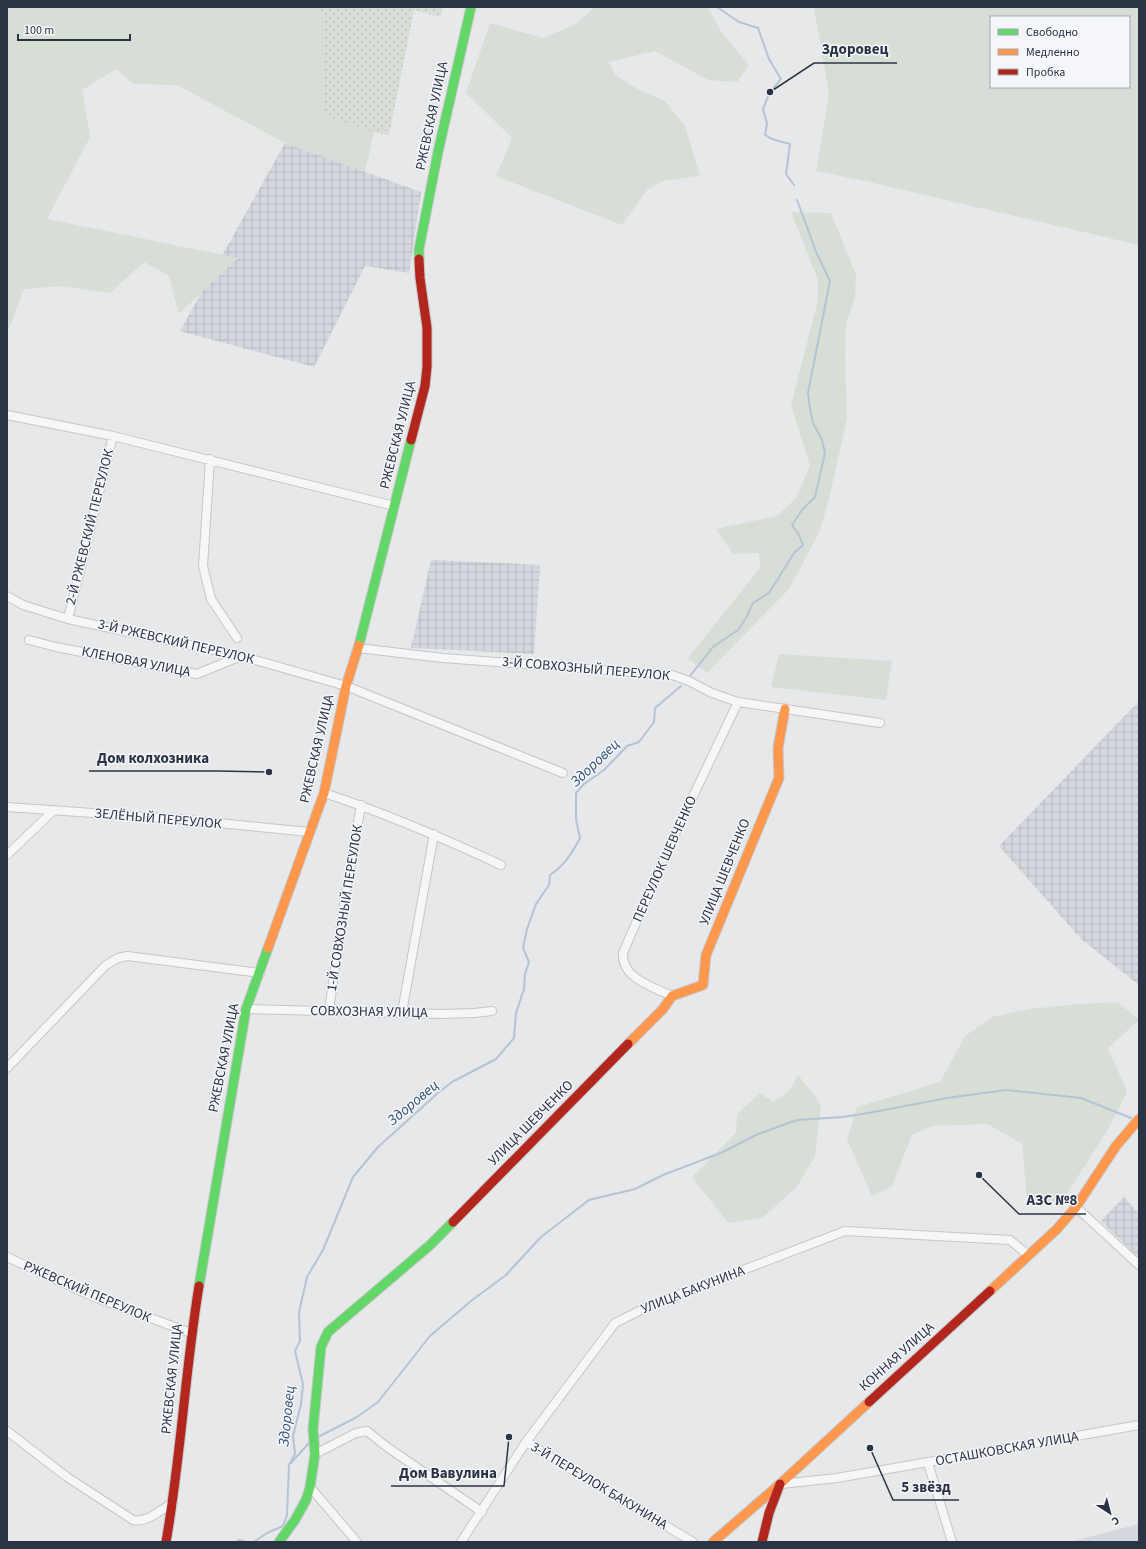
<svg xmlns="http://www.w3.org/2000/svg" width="1146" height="1549" viewBox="0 0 1146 1549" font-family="'Source Sans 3',sans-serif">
<defs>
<pattern id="industrial-grid" width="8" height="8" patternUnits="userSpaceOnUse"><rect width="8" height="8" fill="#d4d7dd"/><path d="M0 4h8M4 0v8" fill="none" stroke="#b6b9bf"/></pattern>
<pattern id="park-dots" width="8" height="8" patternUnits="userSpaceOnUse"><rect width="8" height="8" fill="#d6ded6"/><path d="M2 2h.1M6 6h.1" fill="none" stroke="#b8bfb9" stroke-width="1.8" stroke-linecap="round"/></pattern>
</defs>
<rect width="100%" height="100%" fill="#e6e8ea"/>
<!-- built -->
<path fill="#d4d7dd" d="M1139,1524V1542H1069Z"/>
<!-- industrial -->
<path fill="url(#industrial-grid)" d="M285,143L421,192L409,273L365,266L314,367L180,331Z
M431,560L540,565L534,654L411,648Z
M1139,701V985L1081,939L999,846Z
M1124,1197L1139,1214V1258L1101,1221Z"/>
<!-- grass -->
<path fill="#d6ded6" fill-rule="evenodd" d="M7,7H312L325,12L323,115L374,132L365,172L285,143L177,85L133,84L116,69L82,90L90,137L47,219L238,258L179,314L169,276L144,262L110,293L62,286L24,289L7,334Z
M595,7H708L722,33L749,65L737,82L708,80L655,51L609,62L615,75L639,90L665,101L685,126L700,176L663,181L647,190L622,225L496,176L512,138L466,93L490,23L543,38L576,24Z
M814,7H1139V245L865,181L816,171L829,93ZM991,17H1129V87H991Z
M791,212L831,213L856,275L855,297L846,324L845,359L847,418L828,503L819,533L789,589L707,673L688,658L760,568L759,553L733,554L716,529L777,516L796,498L810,466L791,405L818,300V280Z
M779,654L892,661L886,700L771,687Z
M1118,1002L1139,1020L1108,1048L1127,1092L1110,1126L1061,1203L1027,1199L1022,1144L988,1124L932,1126L912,1135L892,1186L872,1196L847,1139L857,1107L940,1082L965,1036L992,1017L1030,1009L1079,1004Z
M798,1075L807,1086L821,1105L815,1156L796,1188L763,1217L728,1223L692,1177L736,1133L737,1114L760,1093L773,1102L789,1091Z"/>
<!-- park -->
<path fill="url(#park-dots)" d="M312,7H442L441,17L414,10L389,135L374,132L323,115L325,12Z"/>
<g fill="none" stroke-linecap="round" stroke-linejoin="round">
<!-- stream -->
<path stroke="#b4c4d5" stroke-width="2" d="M717,7L739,22L758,28L769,59L781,79L770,92L763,109L767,124L765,135L772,139L790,144L786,174L794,185
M690,676L713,647L738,630L746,618L753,603L769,593L794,553L803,545L799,535L792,525L802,510L815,497L825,453L822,440L813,423L810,409L808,393L830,281L817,254L797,200
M318,1437L357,1417L378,1402L430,1336L471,1301L506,1275L541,1237L589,1200L635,1189L663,1175L723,1152L758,1134L797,1120L843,1117L868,1113L947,1098L1006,1090L1081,1098L1131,1118
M291,1463L309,1443
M236,1542L239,1540L246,1542
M254,1542L267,1533L283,1526L287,1515L289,1465L295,1454L293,1436L301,1404L303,1384L295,1351L300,1341L299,1312L307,1277L323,1250L353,1177L378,1147L438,1093L452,1082L496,1059L514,1038L516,1013L524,989L525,974L529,962L523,948L527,929L536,904L549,885L550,875C565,865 572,853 580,838L576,819V793L584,784L604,770L627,746L639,742L654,722L655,708L681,686"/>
<defs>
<path id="street" d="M7,415L113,436L394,506
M210,459L203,566L211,599L237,638
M7,596L23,605L68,619L241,656L346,686L563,773
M68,619L113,436
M29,640L56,647L197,674L241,656
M358,648L443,658L672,675L689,681L712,693L738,702L880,723
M324,793C385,813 443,838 501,865
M7,807L178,819L309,832
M7,855L53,811
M672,996C653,987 621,978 623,953L667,851L738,702
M246,1009L442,1014L474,1013L492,1011
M329,1011L343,910L361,805
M402,1012L434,834
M7,1068L106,965L118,958L127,956L260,973
M1076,1207L1139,1265
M7,1257L94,1297L191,1333
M7,1431L67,1477L133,1520C148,1523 159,1510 173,1503
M526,1442L693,1542
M315,1454L356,1433L367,1431L387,1447L482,1512
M928,1463L952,1542
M781,1484L837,1478L1139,1425
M310,1487L357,1542
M461,1542L526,1442L615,1323L649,1306L845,1231L1010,1240L1028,1255"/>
<path id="fast" d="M419,259V249L438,152L471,7
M359,645L411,440
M199,1286L246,1009L268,948
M279,1542L295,1520L306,1500L310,1487L315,1454L313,1429L321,1347L328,1332L429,1246L453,1222"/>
<path id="slow" d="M268,948L324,793L346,686L359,645
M628,1044L663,1009L672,996L703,985L706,955L779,778L778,748L785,709
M990,1291L1057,1229L1076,1207L1116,1146L1139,1119
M713,1542L780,1484L869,1402"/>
<path id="jam" d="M411,440L425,386L427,367V328L420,278L419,259
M453,1222L628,1044
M869,1402L990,1291
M166,1542C181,1457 185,1371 199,1286
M762,1542L769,1513L780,1484"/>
</defs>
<!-- street casing -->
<use href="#street" stroke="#c4c6c8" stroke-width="10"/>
<!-- fast casing -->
<use href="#fast" stroke="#c4c6c8" stroke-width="11"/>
<!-- slow casing -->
<use href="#slow" stroke="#c4c6c8" stroke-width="11"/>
<!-- jam casing -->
<use href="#jam" stroke="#c4c6c8" stroke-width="11"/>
<!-- street -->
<use href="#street" stroke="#f5f6f7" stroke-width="8"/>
<!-- fast -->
<use href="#fast" stroke="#63d668" stroke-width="9"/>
<!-- slow -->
<use href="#slow" stroke="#ff974d" stroke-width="9"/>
<!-- jam -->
<use href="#jam" stroke="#b3261e" stroke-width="9"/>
</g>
<g text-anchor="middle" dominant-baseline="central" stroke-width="3" stroke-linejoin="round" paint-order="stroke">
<!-- street labels -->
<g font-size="14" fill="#2b3445" stroke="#f4f6f9">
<text transform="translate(432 116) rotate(-78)">РЖЕВСКАЯ УЛИЦА</text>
<text transform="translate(398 435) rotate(-76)">РЖЕВСКАЯ УЛИЦА</text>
<text transform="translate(90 527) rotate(-76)">2-Й РЖЕВСКИЙ ПЕРЕУЛОК</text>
<text transform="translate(176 642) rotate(13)">3-Й РЖЕВСКИЙ ПЕРЕУЛОК</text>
<text transform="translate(136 662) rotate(11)">КЛЕНОВАЯ УЛИЦА</text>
<text transform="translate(586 669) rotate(5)">3-Й СОВХОЗНЫЙ ПЕРЕУЛОК</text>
<text transform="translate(317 749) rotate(-77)">РЖЕВСКАЯ УЛИЦА</text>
<text transform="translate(158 819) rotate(5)">ЗЕЛЁНЫЙ ПЕРЕУЛОК</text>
<text transform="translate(665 859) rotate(-66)">ПЕРЕУЛОК ШЕВЧЕНКО</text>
<text transform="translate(725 872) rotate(-68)">УЛИЦА ШЕВЧЕНКО</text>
<text transform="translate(345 908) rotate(-81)">1-Й СОВХОЗНЫЙ ПЕРЕУЛОК</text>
<text transform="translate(369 1012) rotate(1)">СОВХОЗНАЯ УЛИЦА</text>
<text transform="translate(224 1058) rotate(-79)">РЖЕВСКАЯ УЛИЦА</text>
<text transform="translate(531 1123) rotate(-45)">УЛИЦА ШЕВЧЕНКО</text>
<text transform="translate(693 1290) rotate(-21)">УЛИЦА БАКУНИНА</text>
<text transform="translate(87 1292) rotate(23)">РЖЕВСКИЙ ПЕРЕУЛОК</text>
<text transform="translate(897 1357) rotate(-42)">КОННАЯ УЛИЦА</text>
<text transform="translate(172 1379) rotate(-84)">РЖЕВСКАЯ УЛИЦА</text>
<text transform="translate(1007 1449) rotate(-10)">ОСТАШКОВСКАЯ УЛИЦА</text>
<text transform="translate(599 1486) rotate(31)">3-Й ПЕРЕУЛОК БАКУНИНА</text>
</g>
<!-- water labels -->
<g font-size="15" font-style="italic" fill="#34527a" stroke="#f4f6f9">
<text transform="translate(595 763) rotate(-44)">Здоровец</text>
<text transform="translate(413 1103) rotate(-40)">Здоровец</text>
<text transform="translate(287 1416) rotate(-84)">Здоровец</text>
</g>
</g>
<!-- callouts -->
<path fill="none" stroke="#2b3445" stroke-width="1.5" d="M770 92L814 63H897M269 772L217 771H89M979 1175L1019 1214H1086M509 1437L504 1486H391M870 1448L893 1500H959"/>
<g fill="#2b3445" stroke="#f4f6f9" stroke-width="1.5">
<circle cx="770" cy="92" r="4"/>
<circle cx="269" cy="772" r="4"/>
<circle cx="979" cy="1175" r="4"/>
<circle cx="509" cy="1437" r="4"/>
<circle cx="870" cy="1448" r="4"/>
</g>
<g font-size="15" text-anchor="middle" font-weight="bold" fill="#2b3445" stroke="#f4f6f9" stroke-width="3" stroke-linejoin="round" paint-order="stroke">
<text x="855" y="54">Здоровец</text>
<text x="153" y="763">Дом колхозника</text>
<text x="1052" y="1205">АЗС №8</text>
<text x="448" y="1478">Дом Вавулина</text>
<text x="926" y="1492">5 звёзд</text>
</g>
<!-- border -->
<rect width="1146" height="1549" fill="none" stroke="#2b3445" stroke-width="16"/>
<!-- legend -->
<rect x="990" y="16" width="140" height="72" fill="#f4f6f9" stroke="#a4a8b1"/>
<rect x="998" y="29" width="20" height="6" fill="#63d668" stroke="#a4a8b1"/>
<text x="1026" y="36" font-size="12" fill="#2b3445">Свободно</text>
<rect x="998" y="49" width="20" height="6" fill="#ff974d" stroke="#a4a8b1"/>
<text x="1026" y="56" font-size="12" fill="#2b3445">Медленно</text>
<rect x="998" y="69" width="20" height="6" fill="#b3261e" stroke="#a4a8b1"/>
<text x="1026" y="76" font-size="12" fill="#2b3445">Пробка</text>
<!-- north arrow -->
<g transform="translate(1110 1513) rotate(144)" stroke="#f4f6f9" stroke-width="3" paint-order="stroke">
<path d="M0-3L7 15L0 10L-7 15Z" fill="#2b3445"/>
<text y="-6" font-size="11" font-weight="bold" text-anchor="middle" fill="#2b3445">С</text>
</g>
<!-- scale -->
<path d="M18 34v6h112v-6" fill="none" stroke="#2b3445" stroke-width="2"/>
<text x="24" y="34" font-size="12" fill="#2b3445" stroke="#f4f6f9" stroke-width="3" paint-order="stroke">100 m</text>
</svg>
